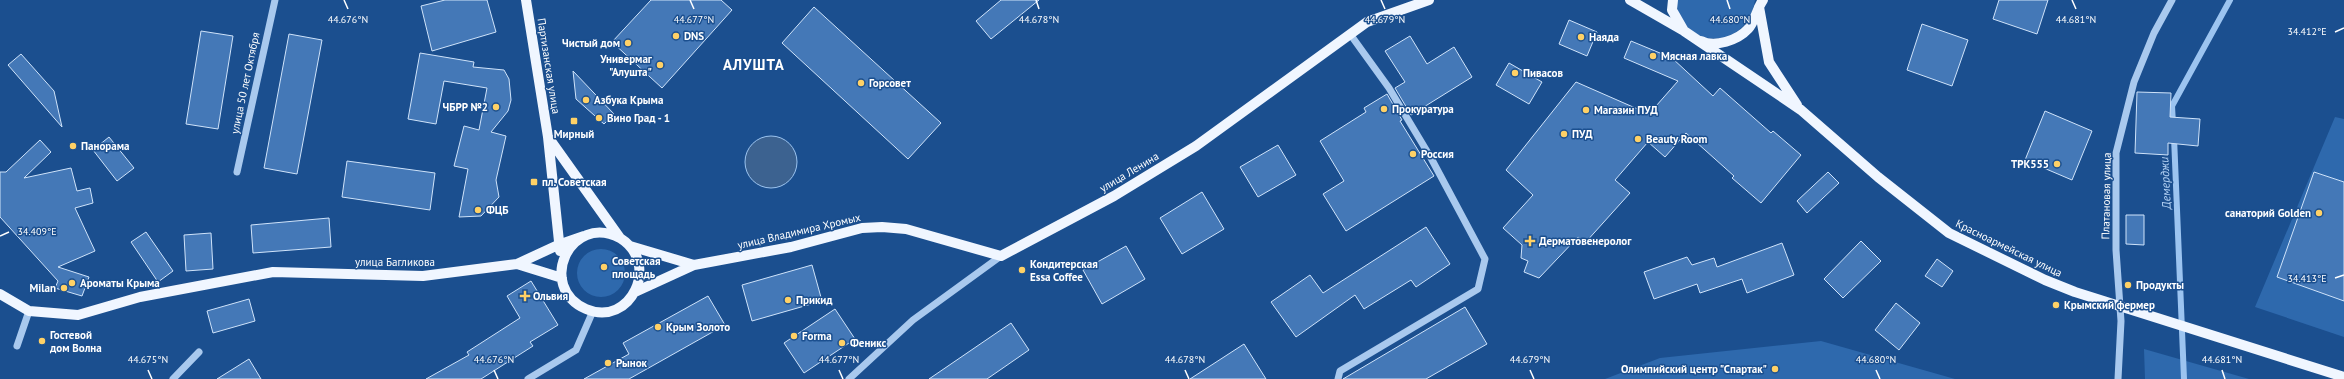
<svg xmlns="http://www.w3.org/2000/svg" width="2344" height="379" viewBox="0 0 2344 379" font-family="'PT Sans',sans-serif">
<rect width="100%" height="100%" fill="#1b4f8f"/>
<!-- green -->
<path fill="#2e69ad" d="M1677,0H1755C1746,56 1675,46 1677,0Z
M2335,117L2344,119V337L2255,307Z
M577 273a24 24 0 1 1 48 0a24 24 0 1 1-48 0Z
M1821,341L1955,379H1605L1660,358Z
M2144,349L2249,379H2145Z"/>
<!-- water -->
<path fill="#3c6290" stroke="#9cc4f0" d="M745 162a26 26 0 1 1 52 0a26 26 0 1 1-52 0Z"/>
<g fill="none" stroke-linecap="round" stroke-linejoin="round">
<!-- stream -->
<path stroke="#9cc4f0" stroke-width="6" d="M2173,124L2172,106L2230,0
M2174,137L2184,379"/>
</g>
<!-- building -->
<path fill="#4478b7" stroke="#cfe3fa" d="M445,0H487L496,32L432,51L421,6Z
M651,0H721L732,10L662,88L612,42Z
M1001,0H1039L991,39L976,21Z
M1999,0H2048L2037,34L1993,19Z
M814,7L941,123L908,159L782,43Z
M1569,20L1597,32L1587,56L1559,44Z
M1922,24L1968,40L1952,86L1907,70Z
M201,31L233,36L218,129L186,124Z
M289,34L322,40L297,174L264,168Z
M1410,36L1427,64L1454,47L1472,77L1411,115L1395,88L1405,82L1385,51Z
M1631,41L1672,58L1713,96L1720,88L1771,133L1773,131L1801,155L1761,203L1732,178L1734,176L1686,133L1665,157L1648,142L1615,180L1630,193L1585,243L1578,237L1539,278L1524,272L1528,261L1521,258L1522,245L1503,228L1533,195L1506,170L1576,82L1649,114L1678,81L1624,58Z
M420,53L474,62L473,67L504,70L509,79L511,100L508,111L491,132L506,136L496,180L499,197L481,216L459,217L468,169L454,166L464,126L479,130L487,88L444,81L436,124L408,119Z
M21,54L54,91L62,127L8,65Z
M1509,63L1542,82L1529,104L1496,85Z
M573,71L614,114L604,124L576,99Z
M2137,92L2171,93L2170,117L2200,119L2198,146L2168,143V155L2135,153Z
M1387,94L1402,120L1400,121L1434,176L1346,231L1323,194L1344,181L1320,141L1366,112L1364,108Z
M2045,111L2092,131L2072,180L2025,160Z
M109,137L134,168L117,181L93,150Z
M40,140L51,152L24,178L71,168L77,191L90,188L93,203L75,208L95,251L58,267L89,277L82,296L55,288L58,281L0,217V172H6Z
M1278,145L1296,175L1258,197L1240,167Z
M347,161L435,173L430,210L342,197Z
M1828,172L1839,183L1807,213L1797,201Z
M2314,172L2344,182V301L2277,277Z
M1202,192L1224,229L1182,254L1160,218Z
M2126,215H2144V245L2126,244Z
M329,218L331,247L253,253L251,225Z
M1426,227L1450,264L1416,287L1411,280L1364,309L1355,295L1296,337L1271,302L1310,275L1323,293Z
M146,232L173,271L158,282L131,242Z
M211,233L213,269L186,271L184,235Z
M1861,241L1881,261L1843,298L1824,279Z
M1782,243L1794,275L1747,293L1742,279L1700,293L1697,284L1654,299L1644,272L1687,257L1692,265L1714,258L1717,267Z
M1126,246L1145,279L1102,304L1083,270Z
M1937,259L1953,271L1942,287L1925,276Z
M812,265L822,301L752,321L742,285Z
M531,281L558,325L530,342L533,346L481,379H426L469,355L467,352L520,318L507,296Z
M708,296L725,325L629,379H584L629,354L623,343Z
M249,299L255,321L213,333L207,311Z
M1896,303L1920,323L1899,350L1875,330Z
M1465,307L1487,344L1426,379H1343Z
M835,309L855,339L804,373L784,343Z
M1011,323L1029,350L987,379H929Z
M1244,344L1266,379H1190Z
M249,359L261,379H217Z"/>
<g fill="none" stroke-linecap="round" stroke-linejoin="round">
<!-- minor -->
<path stroke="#a9c9ee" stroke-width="7" d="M237,172L275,0
M17,346L29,311
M173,379L199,352
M528,379L576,350L593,311
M849,379L913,320L1001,256
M1338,379L1340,371L1478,289L1485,259L1431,158L1389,88L1350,34
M2118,379L2121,321L2116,250V153L2134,82L2154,33L2172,0"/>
<!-- major -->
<path stroke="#f0f6ff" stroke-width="10" d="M526,0L548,137L560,251
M1630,0L1684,31L1801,110L1878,177L1949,233L2045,280L2075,292L2344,377
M1673,0L1672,10L1684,31
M1759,7L1769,62L1797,105
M1701,41C1715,48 1738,40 1748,29C1755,22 1757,8 1763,0
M548,137L620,238C661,263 631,328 586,309C536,287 570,212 620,238
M630,246L694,265
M517,264L562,278
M635,292L694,265L791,247L862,228L882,227L906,229L1001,256L1114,196L1196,146L1367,22L1429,0
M0,294L29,311L78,315L140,297L273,272L423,276L517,264L558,245L584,236"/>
</g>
<!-- ticks -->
<path fill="none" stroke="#fff" stroke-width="1.5" d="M344,0L348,9M690,0L694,9M1036,0L1039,9M1381,0L1385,9M1727,0L1730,9M2072,0L2076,9M2335,32L2344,28M0,236L9,232M2335,278L2344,275M148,370L152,379M494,370L498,379M839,370L843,379M1185,370L1189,379M1530,370L1534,379M1876,370L1880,379M2222,370L2225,379"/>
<!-- markers -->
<g fill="#ffd166" stroke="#1b4f8f" stroke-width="1.5">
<circle cx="676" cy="36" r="4"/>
<circle cx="1581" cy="37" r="4"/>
<circle cx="628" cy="43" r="4"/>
<circle cx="1653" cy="56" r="4"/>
<circle cx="660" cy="65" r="4"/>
<circle cx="1515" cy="73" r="4"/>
<circle cx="861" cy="83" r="4"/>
<circle cx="586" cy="100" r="4"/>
<circle cx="496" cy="107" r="4"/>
<circle cx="1384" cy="109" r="4"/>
<circle cx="1586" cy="110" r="4"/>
<circle cx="599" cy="118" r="4"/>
<rect x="570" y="117" width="8" height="8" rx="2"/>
<circle cx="1564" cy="134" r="4"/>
<circle cx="1638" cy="139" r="4"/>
<circle cx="73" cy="146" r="4"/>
<circle cx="1413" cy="154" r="4"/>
<circle cx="2057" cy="164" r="4"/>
<rect x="530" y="178" width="8" height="8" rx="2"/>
<circle cx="478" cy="210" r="4"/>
<circle cx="2319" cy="213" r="4"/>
<path d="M1528 235h4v4h4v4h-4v4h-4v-4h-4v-4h4z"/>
<circle cx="604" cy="267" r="4"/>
<circle cx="1022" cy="270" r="4"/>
<circle cx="72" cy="283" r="4"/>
<circle cx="2128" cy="285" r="4"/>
<circle cx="64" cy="288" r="4"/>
<path d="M523 290h4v4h4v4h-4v4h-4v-4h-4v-4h4z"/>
<circle cx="788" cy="300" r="4"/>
<circle cx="2056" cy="305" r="4"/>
<circle cx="658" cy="327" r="4"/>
<circle cx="794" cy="336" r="4"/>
<circle cx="42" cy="341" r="4"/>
<circle cx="842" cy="343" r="4"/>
<circle cx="608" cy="363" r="4"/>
<circle cx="1775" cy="369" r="4"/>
</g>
<g text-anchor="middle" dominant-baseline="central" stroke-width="3" stroke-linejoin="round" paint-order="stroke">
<!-- poi labels -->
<g font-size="11" font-weight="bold" fill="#fff" stroke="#1b4f8f" text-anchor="start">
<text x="684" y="36">DNS</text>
<text x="1589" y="37">Наяда</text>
<text x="620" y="43" text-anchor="end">Чистый дом</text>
<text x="1661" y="56">Мясная лавка</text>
<text x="652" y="59" text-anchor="end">Универмаг<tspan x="652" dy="13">"Алушта"</tspan></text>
<text x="1523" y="73">Пивасов</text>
<text x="869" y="83">Горсовет</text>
<text x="594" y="100">Азбука Крыма</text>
<text x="488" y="107" text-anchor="end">ЧБРР №2</text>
<text x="1392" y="109">Прокуратура</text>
<text x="1594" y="110">Магазин ПУД</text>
<text x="607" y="118">Вино Град - 1</text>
<text x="574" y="134" text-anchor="middle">Мирный</text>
<text x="1572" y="134">ПУД</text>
<text x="1646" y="139">Beauty Room</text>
<text x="81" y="146">Панорама</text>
<text x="1421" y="154">Россия</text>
<text x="2049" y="164" text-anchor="end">ТРК555</text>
<text x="542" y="182">пл. Советская</text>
<text x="486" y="210">ФЦБ</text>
<text x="2311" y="213" text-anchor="end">санаторий Golden</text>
<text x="1539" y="241">Дерматовенеролог</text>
<text x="612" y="261">Советская<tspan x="612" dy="13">площадь</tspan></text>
<text x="1030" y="264">Кондитерская<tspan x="1030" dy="13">Essa Coffee</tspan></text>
<text x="80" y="283">Ароматы Крыма</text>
<text x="2136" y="285">Продукты</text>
<text x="56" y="288" text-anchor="end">Milan</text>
<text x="533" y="296">Ольвия</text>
<text x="796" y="300">Прикид</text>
<text x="2064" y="305">Крымский фермер</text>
<text x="666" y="327">Крым Золото</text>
<text x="50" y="335">Гостевой<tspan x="50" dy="13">дом Волна</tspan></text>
<text x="802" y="336">Forma</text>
<text x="850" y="343">Феникс</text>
<text x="616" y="363">Рынок</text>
<text x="1767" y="369" text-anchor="end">Олимпийский центр "Спартак"</text>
</g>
<!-- street labels -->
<g font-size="11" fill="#fff" stroke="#1b4f8f">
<text transform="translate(549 66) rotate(81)">Партизанская улица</text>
<text transform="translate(245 83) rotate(-78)">улица 50 лет Октября</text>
<text transform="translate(1129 172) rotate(-31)">улица Ленина</text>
<text transform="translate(2106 196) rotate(-89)">Платановая улица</text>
<text transform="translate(799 231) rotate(-13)">улица Владимира Хромых</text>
<text transform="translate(2009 248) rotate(26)">Красноармейская улица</text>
<text x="395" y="262">улица Багликова</text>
</g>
<!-- water labels -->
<g font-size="12" font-style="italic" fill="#b5d3f5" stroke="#1b4f8f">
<text transform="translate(2165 183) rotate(-93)">Демерджи</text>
</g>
<!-- district labels -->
<g font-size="15" font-weight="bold" letter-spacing="1" fill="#fff" stroke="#1b4f8f">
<text x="754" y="64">АЛУШТА</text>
</g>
</g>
<g font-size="10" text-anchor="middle" fill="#fff" stroke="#1b4f8f" stroke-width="3" stroke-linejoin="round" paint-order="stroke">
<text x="348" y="23">44.676°N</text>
<text x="694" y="23">44.677°N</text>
<text x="1039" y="23">44.678°N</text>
<text x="1385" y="23">44.679°N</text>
<text x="1730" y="23">44.680°N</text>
<text x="2076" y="23">44.681°N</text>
<text x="2307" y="35">34.412°E</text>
<text x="37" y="235">34.409°E</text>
<text x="2307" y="282">34.413°E</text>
<text x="148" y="363">44.675°N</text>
<text x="494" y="363">44.676°N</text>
<text x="839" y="363">44.677°N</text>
<text x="1185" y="363">44.678°N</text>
<text x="1530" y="363">44.679°N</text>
<text x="1876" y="363">44.680°N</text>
<text x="2222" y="363">44.681°N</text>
</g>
</svg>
